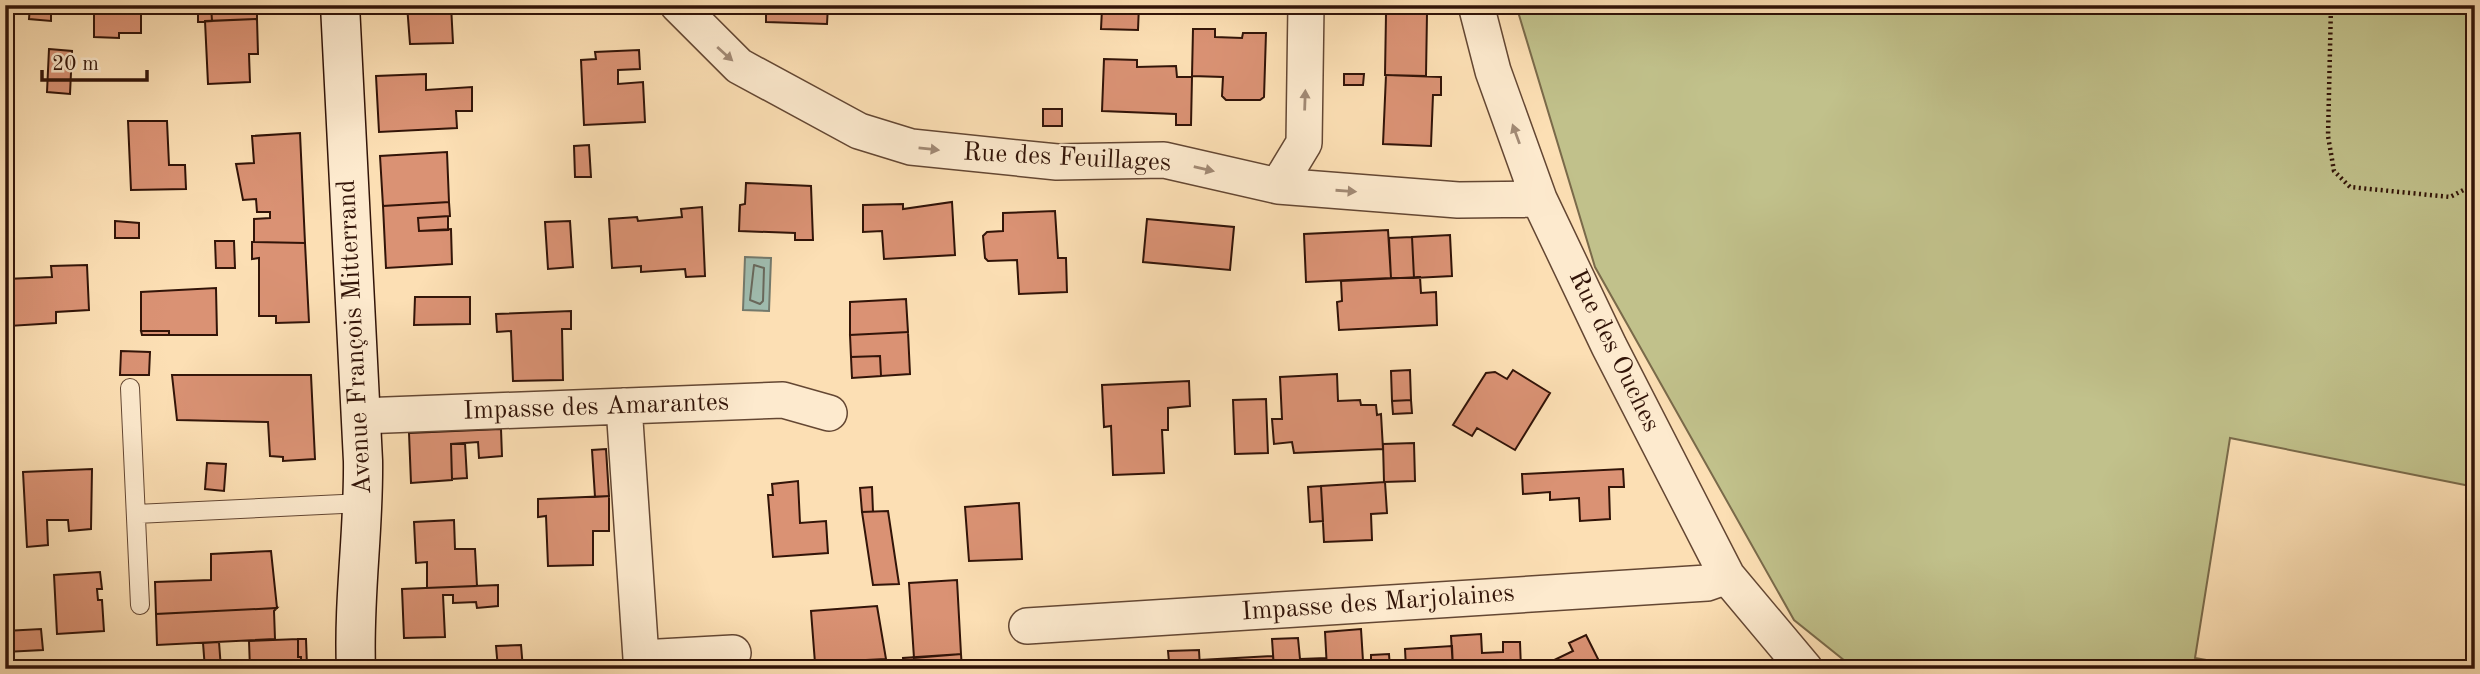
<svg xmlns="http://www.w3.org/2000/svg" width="2480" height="674" viewBox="0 0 2480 674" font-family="'Old Standard TT',serif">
<rect width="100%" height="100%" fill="#fcdfb4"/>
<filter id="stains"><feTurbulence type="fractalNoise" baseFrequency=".00286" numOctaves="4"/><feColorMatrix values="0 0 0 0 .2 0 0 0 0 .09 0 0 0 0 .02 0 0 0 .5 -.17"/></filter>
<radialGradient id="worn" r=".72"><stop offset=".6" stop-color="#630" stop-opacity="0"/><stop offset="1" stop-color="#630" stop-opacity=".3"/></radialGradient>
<!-- green -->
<path fill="#c1c18b" stroke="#7a6a4a" stroke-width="2" d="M1516,5H2475V487L2230,438L2195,658L2258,669H1855L1794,620L1595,267Z"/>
<!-- water -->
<path fill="#9fbcaf" stroke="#73796c" stroke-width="2" d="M745,257L771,258L769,311L743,310Z"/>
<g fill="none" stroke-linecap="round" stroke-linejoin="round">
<!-- shore -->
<path stroke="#68685c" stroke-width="2" d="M754,265L764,268L763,301L760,304L750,300Z"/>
</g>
<!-- building -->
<path fill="#da9274" stroke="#321408" stroke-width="2" d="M30,5H51V21L29,19Z
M94,5H141V33H119V38L94,37Z
M198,5H211L212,21L198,22Z
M211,5H257V19L212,21Z
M407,5H451L453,43L410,44Z
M746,5H828L827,24L766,22V8Z
M1085,5H1139L1138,30L1101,29L1102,9H1085Z
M1373,5H1403V13H1427L1426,76L1385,75L1386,14H1372Z
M257,19L258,54H249L250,82L208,84L205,21Z
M1193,29H1215V37L1242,38L1243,33H1266L1264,97L1260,100H1226L1222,96L1223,77L1192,76Z
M49,49L72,51L70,94L47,92Z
M639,50L640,69L618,70V84L643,82L645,122L584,125L581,60L596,59L595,52Z
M1104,59L1137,60V67L1176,66L1177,77H1192L1191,125H1176V114L1102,111Z
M426,74V90L472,87V111H456L457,128L379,132L376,76Z
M1344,74H1364L1363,85H1344Z
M1386,75L1441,77V95H1433L1431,146L1383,144Z
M1043,109H1062V126H1043Z
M128,121H167L169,165H185L186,189L131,190Z
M300,133L305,243L254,242V219L270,218V212H257L256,199L243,200L236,164L254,163L252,136Z
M589,145L591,177H575L574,146Z
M447,152L449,202L383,206L380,156Z
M746,183L811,186L813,240H795V233L739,231L740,205L745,204Z
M449,202L450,216L418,218L419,231L451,229L452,264L386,268L383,206Z
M952,202L955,255L884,259L882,231L863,232V205L903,204V209Z
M702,207L705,276L686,277L685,269L641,272V266L612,268L609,219L637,217L638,221L682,217L681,209Z
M1055,211L1058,258H1066L1067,292L1019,294L1017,260L988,261L985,258L983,236L987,232L1003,231V213Z
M448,216V230L419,231L418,218Z
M1147,219L1234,227L1230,270L1143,262Z
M115,221L139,223V238H115Z
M570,221L573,267L548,269L545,222Z
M1388,230L1391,278L1306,282L1304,234Z
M1450,235L1452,276L1414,278L1412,237Z
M1412,237L1414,278H1391L1389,238Z
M215,241H234L235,268H216Z
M252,242L305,243L309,322L276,323V316H259V258L252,259Z
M87,265L89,310L56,312V323L9,326L6,279L52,277L51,266Z
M1420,277L1421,293L1436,292L1437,325L1339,330L1337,302L1342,301L1341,281Z
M216,288L217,335H169V331H141V292Z
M415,297H470V324L414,325Z
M906,299L908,332L850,335V302Z
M571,311V329H562L563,380L513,381L511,331L497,332L496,314Z
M141,331H169V335H142Z
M908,332L910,374L881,376L880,356L851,357L850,335Z
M121,351L150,352L149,375H120Z
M880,356L881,376L852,378L851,357Z
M1410,370L1411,400L1392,401L1391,371Z
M1513,370L1550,393L1515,450L1477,428L1472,436L1453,425L1486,373L1495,372L1507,379Z
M1337,374L1338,401L1360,400L1361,405H1376L1377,415L1381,414L1383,449L1294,453L1292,442L1274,444L1272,419H1282L1280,377Z
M172,375H311L315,459L283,461V457L270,456L268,422L177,420Z
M1189,381L1190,406L1168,408V430H1162L1164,473L1113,475L1111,426L1104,427L1102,385Z
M1266,399L1268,453L1235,454L1233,400Z
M1411,400L1412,413L1393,414L1392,401Z
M501,429L502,456L479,458L478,442L451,444L452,480L411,483L409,433Z
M465,443L467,478L452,479L451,444Z
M1414,443L1415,481L1384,482L1383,444Z
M606,449L609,496L595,497L592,450Z
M5,451H11L13,472L5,473Z
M207,463L226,464L224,491L205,489Z
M92,469L91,529L69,531L68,520H47L48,545L27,547L23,472Z
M1623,469L1624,487H1609L1610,519L1580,521L1579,498L1550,500V492L1523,494L1522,474Z
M798,481L800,523L826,521L828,553L773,557L768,495H773L772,484Z
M1385,482L1387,513L1371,514L1372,540L1324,542L1321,486Z
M1321,486L1323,521L1310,522L1308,487Z
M872,487L873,512H862L860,488Z
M609,496V531H593V565L548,566L546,516L538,517V499Z
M1019,503L1022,559L969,561L965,507Z
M888,511L899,584L873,585L862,512Z
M454,520L455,549H475L477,586L427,588V562L416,563L414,522Z
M271,551L277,608L156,614L155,582L211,580V554Z
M100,572L102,589H97L98,600H102L104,631L57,634L54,575Z
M957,580L961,654L914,658L909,583Z
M498,585V606L477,608L476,602L453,603V595H443L445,637L404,638L402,589Z
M877,606L886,659L867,660L868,669H820V662L815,663L811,611Z
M277,608L274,611L275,639L157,645L156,614Z
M41,629L43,650L5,652V631Z
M1361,629L1363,661L1371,660V655L1389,654L1390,669H1327L1325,632Z
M1481,634L1482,653L1503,652V642H1520L1521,669H1453L1451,636Z
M1586,635L1603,669H1551L1548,663L1573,651L1569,643Z
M1298,638L1300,659L1326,658L1327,669H1274L1272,639Z
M298,639V657H301V666H307V669H250L249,641Z
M298,639H306L307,666H301V657H298Z
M219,642L221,669H205L203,643Z
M521,645L523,669H498L496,646Z
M1452,646L1453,669H1406L1405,649Z
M1199,650L1200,669H1138L1137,664L1169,662L1168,651Z
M961,654L962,669H904L903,658Z
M1273,656L1274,669H1200V660Z"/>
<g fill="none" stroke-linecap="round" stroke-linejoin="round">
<defs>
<path id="service" d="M130,388L140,605
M136,514L363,503"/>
<path id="minor" d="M678,5L739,66L859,131L911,147L1057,162L1164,160L1278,186L1458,200L1539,199
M1476,5L1493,71L1539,199L1609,346L1727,576L1805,669
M1278,186L1304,143L1306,5
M624,406L641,658L733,653
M361,416L783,400L829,413
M1027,626L1707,583L1727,576"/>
<path id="secondary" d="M340,5L363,461C364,531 353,599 356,669"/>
</defs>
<!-- service casing -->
<use href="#service" stroke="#644733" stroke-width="20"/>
<!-- minor casing -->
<use href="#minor" stroke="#644733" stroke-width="38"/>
<!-- secondary casing -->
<use href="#secondary" stroke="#321408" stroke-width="41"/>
<!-- path -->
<path stroke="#321408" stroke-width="4.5" stroke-dasharray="2 3.5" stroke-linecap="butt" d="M2331,5L2328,136L2334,171L2350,187L2450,197L2475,184"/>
<!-- service -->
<use href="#service" stroke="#fdeace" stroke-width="18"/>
<!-- minor -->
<use href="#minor" stroke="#fdeace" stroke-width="35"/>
<!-- secondary -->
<use href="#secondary" stroke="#fdeace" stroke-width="38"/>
</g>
<!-- one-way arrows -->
<defs><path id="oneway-solid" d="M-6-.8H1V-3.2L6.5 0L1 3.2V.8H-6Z" transform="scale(1.75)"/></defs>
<g fill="#a28a75">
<use href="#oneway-solid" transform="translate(725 54) rotate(42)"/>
<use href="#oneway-solid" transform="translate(1305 100) rotate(-88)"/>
<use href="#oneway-solid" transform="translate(1516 134) rotate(-110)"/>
<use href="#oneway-solid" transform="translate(929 149) rotate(6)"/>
<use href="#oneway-solid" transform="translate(1204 169) rotate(13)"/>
<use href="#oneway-solid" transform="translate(1346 191) rotate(4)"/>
</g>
<g text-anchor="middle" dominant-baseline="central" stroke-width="5" stroke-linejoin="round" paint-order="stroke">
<!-- street labels -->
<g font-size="26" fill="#321408" stroke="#fdeace">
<text transform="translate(1067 158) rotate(3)">Rue des Feuillages</text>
<text transform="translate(355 337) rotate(-93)">Avenue François Mitterrand</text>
<text transform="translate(1614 351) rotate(64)">Rue des Ouches</text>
<text transform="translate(596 407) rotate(-2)">Impasse des Amarantes</text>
<text transform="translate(1378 603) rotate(-4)">Impasse des Marjolaines</text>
</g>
</g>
<!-- margin -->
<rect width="2480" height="674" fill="none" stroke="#fcdfb4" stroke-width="28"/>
<rect x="7" y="7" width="2466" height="660" fill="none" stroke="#321408" stroke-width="3.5"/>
<rect x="14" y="14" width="2452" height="646" fill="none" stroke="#321408" stroke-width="2"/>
<!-- scale -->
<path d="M42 70v10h105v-10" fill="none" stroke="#321408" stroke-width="3.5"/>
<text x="52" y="70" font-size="21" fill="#321408" stroke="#fdeace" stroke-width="5" paint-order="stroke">20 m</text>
<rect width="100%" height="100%" filter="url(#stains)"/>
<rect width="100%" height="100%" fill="url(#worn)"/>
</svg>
